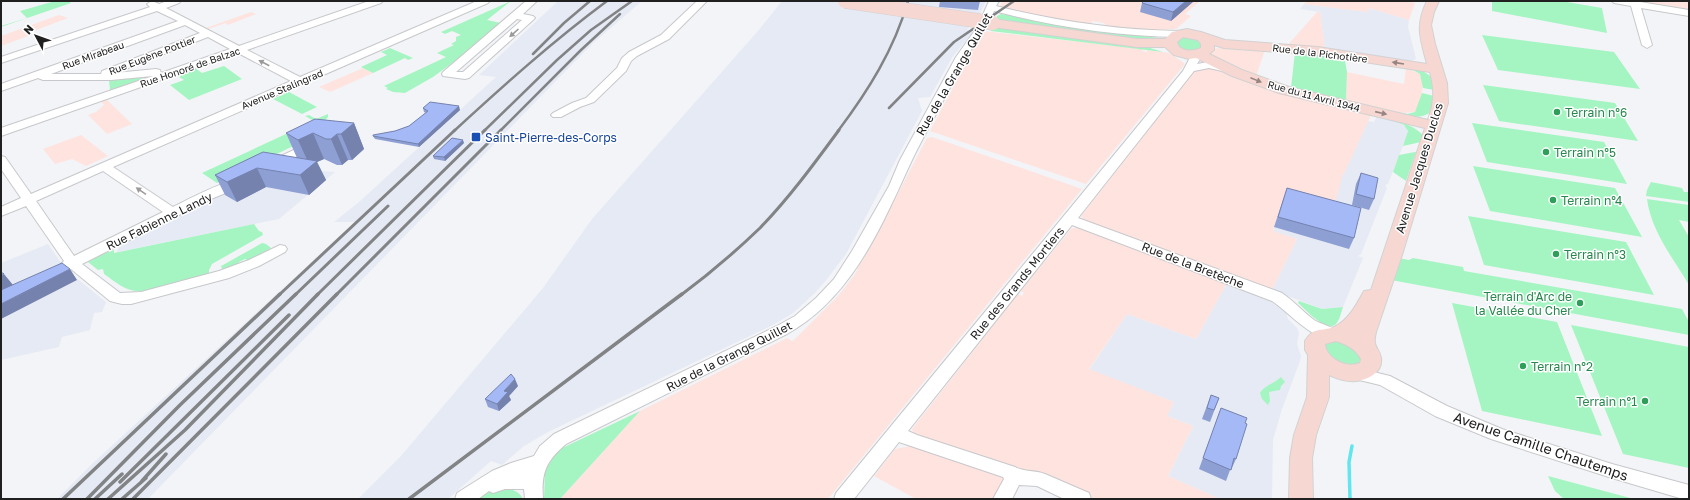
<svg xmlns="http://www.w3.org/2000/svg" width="1690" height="500" viewBox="0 0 1690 500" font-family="'Golos Text',sans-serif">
<rect width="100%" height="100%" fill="#f3f4f7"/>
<!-- built -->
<path fill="#e6eaf4" d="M558,1H642L592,44L148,499H57L92,464L355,222H334L359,202L496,77L479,75Z
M782,1H986L975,24L971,25L967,30L973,32L953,56L930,97L918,98L922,111L846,254L827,279L815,293L793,313L773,325L548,432L524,446L502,465L491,461L448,499H358L401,456L543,288L592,219L758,31Z
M1304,4L1368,12L1369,8L1409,20L1408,27L1416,59L1408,62L1325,50L1320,12L1300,9Z
M1377,116L1397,122L1406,127L1408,133L1388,184L1385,185L1387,188L1361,254L1358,256L1363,258L1343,307L1322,309L1272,290L1297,239L1273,232L1285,194L1344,173L1368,121L1374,122Z
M275,168L335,172L279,219L117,252L119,247Z
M48,244L61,263L1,292V263Z
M70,273L106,302L102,312L94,313L90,330L62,337L59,347L1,360V306Z
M1227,283L1275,301L1285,310L1288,319L1297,328L1299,333L1297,344L1301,356L1300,361L1282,409L1273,440L1272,499H1220L1168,476L1193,426L1167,416L1174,402L1089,370L1127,314L1196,339Z"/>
<!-- industrial -->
<path fill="#fee3de" d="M1003,1H1200L1185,14L1191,16L1176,29L1140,31L1107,26L1104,23L1093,21L1090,24L1039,17L999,7Z
M1307,1H1408L1415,3L1409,20L1369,8L1368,12L1342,9L1304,4Z
M1624,1H1689V12Z
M251,12L256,14L228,25L226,23L208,29L206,28Z
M1317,12H1320L1325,50L1287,46Z
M59,15L68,18L31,32L34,34L1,46V36Z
M983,31L1143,49L1142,51L1147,52V50L1170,53L1185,64L1086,184L930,131Z
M1230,47L1265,50L1256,76L1216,60L1209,55L1212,49Z
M363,68L373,73L330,92L319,87Z
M1208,68L1221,71L1280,93L1371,115L1344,174L1343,173L1334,208L1285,194L1273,231L1297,239L1272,290L1085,221L1081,216L1153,124L1152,123L1195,70Z
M1406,68L1420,74L1423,84L1421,101L1415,112L1400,113L1346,100L1347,72L1404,84Z
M106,99L132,124L107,134L88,115L96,112L104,105L101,101Z
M81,135L108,156L86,166L72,159L55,164L43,149Z
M932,137L1082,189L828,499H560L640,411L787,338L792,341L794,340L838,296L853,277L858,269L856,268L863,260L927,138Z
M1080,227L1227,283L1196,339L1127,314L1089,369L1174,402L1167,416L1193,426L1168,476L1220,499H1086L916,438L912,429L1018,294L1022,296L1024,293L1021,291L1071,229Z
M912,446L1009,478L995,499H916L874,476L895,449Z"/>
<!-- green -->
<path fill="#a5f5c2" d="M55,1H68L71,3L1,27V26L27,18L20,11Z
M511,1L487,20L501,23L458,59L433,77L405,93L393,92L386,89L388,88L384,86L446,57L437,53L454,45L451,44L456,41V37L461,35L452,31L445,34L441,32Z
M1492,1H1561L1602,8L1607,33L1492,11Z
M1001,14L1068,27L1160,38L1158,42L995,20L997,16Z
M992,25L1147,47L1163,52L991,31Z
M1482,35L1614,52L1640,89L1498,70Z
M1182,36L1196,37L1203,44L1201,48L1191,52L1176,48L1177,39Z
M390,48L413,58L408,60L405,58L373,73L361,67L387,55L381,52Z
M1295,52L1329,56V59L1345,61L1347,72L1346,100L1291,88Z
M224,66L242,79L189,100L170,85L184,80L176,75L195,68L202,73Z
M1411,69L1421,70L1432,77L1434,90L1423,88L1420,74Z
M150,76L111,90H110L109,80Z
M1483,85L1615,103L1638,141L1499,121Z
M289,92L317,107L302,114L273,99Z
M1422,93L1434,96L1432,111C1421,120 1409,117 1397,112L1407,114L1415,112Z
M328,114V117L310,138L217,183L202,173L314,121L305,116L309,115L316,119Z
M1394,121C1405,123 1415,127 1423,135L1421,142L1403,146L1408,131L1404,125Z
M1472,123L1604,142L1627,184L1487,162Z
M1415,152H1416L1406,181L1393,172L1399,155Z
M1473,166L1615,188L1642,237L1490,211Z
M1651,182L1682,188L1684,192H1689V202L1646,196L1647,190Z
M1647,199L1689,205V222L1679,220L1689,237V285C1673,258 1651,231 1647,199Z
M1468,216L1626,242L1654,295L1484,265Z
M254,224L259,231L262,232L263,235L212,264L209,270V275L144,291C127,293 117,283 104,274L103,269L98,270L88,262L102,254L114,250V253Z
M262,243L266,244L271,248L249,261L245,259L239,262L238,264L218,271L222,269L221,266L223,265Z
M1398,258L1409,260L1413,258L1463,267L1464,271L1682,309L1689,322V335L1391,280Z
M1299,301L1322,309L1343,307C1341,312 1340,320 1336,324C1326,333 1305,309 1298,303Z
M1452,303L1557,322L1602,436L1482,411Z
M1571,325L1689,347V468L1623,454Z
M1335,340L1352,346L1361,358L1359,363L1352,366L1331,361L1323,345L1324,343Z
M1281,377L1285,382L1281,386L1280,390L1269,392L1270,401L1268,405L1262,399L1260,393C1264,386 1275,383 1281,377Z
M640,411L560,499H544L545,471L558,450Z
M1548,476L1634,499H1564L1555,491Z
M499,489C509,489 518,489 523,499H479L487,493Z"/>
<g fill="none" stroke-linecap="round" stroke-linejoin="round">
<!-- stream -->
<path stroke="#61e6ee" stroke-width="3.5" d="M1350,499L1349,462L1352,446"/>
<defs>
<path id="minor" d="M152,1L159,4L167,1H181L179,3L166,8L239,46L369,1H383L381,3L247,50L300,77L477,1H490L488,3L113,167L173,207C187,200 232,176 245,179L246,182L245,185L211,199L82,264L120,293L141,292L219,271L249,260L280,245L285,246L287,249L285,252L259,266L229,278L131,304H122L110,301L71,269L66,271L61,269L59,266L64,261L26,206L1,216V207L21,198L1,169V156L5,157L31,194L291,81L238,53L1,136V128L153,76L111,80H43L38,78L1,91V84L178,21L157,11L1,63V57L150,7L147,4ZM185,25L200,33L102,71L101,74H51ZM208,37L230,49L161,73L160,70L156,69L115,73ZM103,171L163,212L74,256L36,201Z
M526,1H537L523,14L533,16L535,18L533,20L469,78L465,79L443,76L442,74L443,72ZM517,19L522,20L463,72H456Z
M697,1H707L669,39L637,56L631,61L626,71L594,102L580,107L561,117H553L551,115L553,113L572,103L586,98L617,68L622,58L629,52L661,35Z
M989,1H999L996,6C1056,21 1117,30 1179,31L1184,34L1179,37C1117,36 1055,27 994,11C987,29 975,42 966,58C957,73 950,88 942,103C932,122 921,141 912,160C882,225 853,297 787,334L566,444C546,461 541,473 543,499H525L524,489H505L493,493L489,491L478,499H455L457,493L492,471L511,463L534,456L540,446L554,434L777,326L795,316L816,298L834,279L852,251L889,186L900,160L956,57L978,26Z
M1612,1H1634L1689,10V16L1641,8L1652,45L1647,48L1642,45L1631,6L1614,3Z
M1198,51L1203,54L1197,64L1209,62L1231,67L1232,69L1227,72L1209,68L1194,71L1078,218L1282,293C1294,301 1303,312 1314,320C1322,325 1334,326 1339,334L1336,338C1315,344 1288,311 1272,301L1072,225L908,431L917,435L1015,467C1024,472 1035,470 1045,474L1089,493L1091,499H1064L1037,486L1019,485L1012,499H993L1004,479L1003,477L899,442L854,499H834L836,493L1183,71L1192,54Z
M311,142L315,143L317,146L315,149L276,168H268L266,165L268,162Z
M1353,367L1390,376L1447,406L1502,429L1612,464L1689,485V499H1683L1612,478L1491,439L1435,416L1380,385L1347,377L1345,373L1347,369Z"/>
<path id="major" d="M1427,1H1439L1434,12L1431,25L1435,44L1447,83L1448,103L1402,255L1376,332C1372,349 1379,346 1381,358C1383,372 1368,380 1356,381C1347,382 1338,379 1329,375V397L1316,435L1312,458L1313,499H1289L1290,458L1294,435L1307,397L1308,355L1305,350V341C1314,326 1321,332 1334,327C1348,321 1357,304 1364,291L1371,290L1425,128L1279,93L1232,76L1196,58L1189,59L1174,55L1165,47H1137L993,27L989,26L987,23L989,20L993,19L1137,39H1165L1172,32L1187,29L1201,32L1225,40L1318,47L1427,64C1420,38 1415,26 1427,1ZM1183,37L1198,40L1201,44V48C1193,52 1179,52 1177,42ZM1214,45L1224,48L1318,55L1430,72C1435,91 1434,102 1428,120L1289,87L1242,70L1209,54L1214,50ZM1336,341C1346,344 1356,349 1361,359L1360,363C1346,369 1326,358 1325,344Z"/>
</defs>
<!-- minor casing -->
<use href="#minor" stroke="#c7c8cb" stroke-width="2"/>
<!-- major casing -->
<use href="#major" stroke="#d2d2d3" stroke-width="2"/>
<!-- minor -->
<use href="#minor" fill="#fff" fill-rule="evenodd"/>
<!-- major -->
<use href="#major" fill="#f7d7d1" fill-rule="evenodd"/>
<!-- rail-far2 -->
<path stroke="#828385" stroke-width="2.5" d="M533,54L564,23L590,1
M889,108L954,42L1014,1
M454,131C503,86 553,41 607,1
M484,131L557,60L591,30L632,1
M500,131L581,50L620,14
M838,131C868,91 894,50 908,1"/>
<!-- rail-far1 -->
<path stroke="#828385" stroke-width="3" d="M279,295L455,130
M295,295L388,206
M317,295L485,130
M336,295L501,130
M681,295C708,275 735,252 760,228C789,198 814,164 839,130"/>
<!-- rail -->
<path stroke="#828385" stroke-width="3.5" d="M142,481L166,454
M120,482L289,315
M63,499L280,294
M87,499L180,405L296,294
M95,499L122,474
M108,499L185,430L318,294
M122,499L146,478
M133,499L337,294
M409,499L682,294"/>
<defs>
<path id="major-bridge" d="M845,1L993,23"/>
</defs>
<!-- major-bridge casing -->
<use href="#major-bridge" stroke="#d2d2d3" stroke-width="15" stroke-linecap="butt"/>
<!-- major-bridge -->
<use href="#major-bridge" stroke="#f7d7d1" stroke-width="14"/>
</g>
<!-- wall -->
<path fill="#8e9fd4" d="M940,1H980L978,10L939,7Z
M1144,1H1194L1171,21L1140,12L1142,3Z
M423,108L460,110L419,147L375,139L373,136L395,131L409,126L426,113L424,112Z
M354,123L364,149L352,160H348L342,165H337L324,159L317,162L326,180L309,195L266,187L237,202L225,195L215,175L297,158L286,133Z
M464,143L445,161L434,159L433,156Z
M1361,173L1374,199L1369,210L1352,205L1356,184Z
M1287,188L1354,238L1349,249L1274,227Z
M518,386L509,396L511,400L499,411L488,407L485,399Z
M1211,395L1219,398L1210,422L1202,419Z
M1221,408L1245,423L1236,459L1231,470H1230L1226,481L1199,469Z"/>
<!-- shaded-wall -->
<path fill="#7482ad" d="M1186,1H1194L1171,21L1173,12Z
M459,106L460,110L419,147L418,144Z
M354,123L364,149L352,160L341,134Z
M313,133L324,159L317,162L326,180L309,195L300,175L310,166L298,140Z
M337,134L348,160L342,165L331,139Z
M463,140L464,143L445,161L444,157Z
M257,168L266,187L237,202L227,182Z
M70,269L77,280L1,319V304Z
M4,274L13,285L1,291V276Z
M515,379L518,386L509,396L511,400L499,411L497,404L504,391Z"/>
<!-- building -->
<path fill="#a5b9f7" stroke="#7482ad" d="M1144,1H1186L1173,12L1142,3Z
M430,102L459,106L418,144L373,136V135L395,131L409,126L428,111L423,108Z
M315,119L354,123L341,134H337L331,139H326L313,133L298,140L286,133Z
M452,138L463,140L444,157L433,156Z
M263,152L317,161L300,175L257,168L227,182L215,175Z
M1361,173L1378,178L1374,199L1356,194Z
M1287,188L1361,208L1354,238L1278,217Z
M62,263L70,269L1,304V290Z
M1,273H3L4,274L1,276Z
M511,374L515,379L504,391L508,392L497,404L485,399Z
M1211,395L1219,398L1214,410L1207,408Z
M1221,408L1247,418L1245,423L1247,424L1236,459L1234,458L1231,470L1203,458Z"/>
<!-- one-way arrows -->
<defs><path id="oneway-solid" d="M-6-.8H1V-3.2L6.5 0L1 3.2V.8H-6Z"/></defs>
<g fill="#9b9b9b">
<use href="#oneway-solid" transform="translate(514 33) rotate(138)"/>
<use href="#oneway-solid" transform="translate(264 63) rotate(-152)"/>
<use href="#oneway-solid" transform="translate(141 191) rotate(-146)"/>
</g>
<g fill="#968582">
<use href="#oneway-solid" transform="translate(1398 63) rotate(-171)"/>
<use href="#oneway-solid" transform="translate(1256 80) rotate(22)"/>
<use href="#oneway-solid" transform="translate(1381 113) rotate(13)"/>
</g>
<!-- markers -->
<g fill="#2e9e5b" stroke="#fff" stroke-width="1.5">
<circle cx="1557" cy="112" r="4"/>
<circle cx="1546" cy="152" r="4"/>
<circle cx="1553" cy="200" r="4"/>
<circle cx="1556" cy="254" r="4"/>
<circle cx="1580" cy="303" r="4"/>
<circle cx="1523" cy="366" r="4"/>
<circle cx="1645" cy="401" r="4"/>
</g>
<rect fill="#1a4fb4" stroke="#fff" stroke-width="1.5" x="471" y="132" width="10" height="10" rx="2"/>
<g text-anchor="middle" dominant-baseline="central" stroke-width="3" stroke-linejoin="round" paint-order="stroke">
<!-- far-street labels -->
<g font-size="10" fill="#202021" stroke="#fff">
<text transform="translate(1320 53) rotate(7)">Rue de la Pichotière</text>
<text transform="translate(93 55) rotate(-20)">Rue Mirabeau</text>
<text transform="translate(152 55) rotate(-21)">Rue Eugène Pottier</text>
<text transform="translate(190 67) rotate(-19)">Rue Honoré de Balzac</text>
<text transform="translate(282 89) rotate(-23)">Avenue Stalingrad</text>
<text transform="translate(1314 96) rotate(15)">Rue du 11 Avril 1944</text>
</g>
<!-- street labels -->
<g font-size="12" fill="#202021" stroke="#fff">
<text transform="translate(954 74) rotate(-60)">Rue de la Grange Quillet</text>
<text transform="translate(1419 168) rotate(-73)">Avenue Jacques Duclos</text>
<text transform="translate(159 221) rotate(-26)">Rue Fabienne Landy</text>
<text transform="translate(1193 265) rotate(21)">Rue de la Bretèche</text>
<text transform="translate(1017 283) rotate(-51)">Rue des Grands Mortiers</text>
<text transform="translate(729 356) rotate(-27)">Rue de la Grange Quillet</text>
</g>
<!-- leisure labels -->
<g font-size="12" fill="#27864d" stroke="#fff" text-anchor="start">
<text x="1565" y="112">Terrain n°6</text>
<text x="1554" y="152">Terrain n°5</text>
<text x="1561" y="200">Terrain n°4</text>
<text x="1564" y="254">Terrain n°3</text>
<text x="1572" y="296" text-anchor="end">Terrain d'Arc de<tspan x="1572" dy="14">la Vallée du Cher</tspan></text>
<text x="1531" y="366">Terrain n°2</text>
<text x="1637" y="401" text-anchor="end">Terrain n°1</text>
</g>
<!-- transit labels -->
<g font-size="12" fill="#164399" stroke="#fff" text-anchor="start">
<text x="485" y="137">Saint-Pierre-des-Corps</text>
</g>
<!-- near-street labels -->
<g font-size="14" fill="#202021" stroke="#fff">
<text transform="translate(1541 446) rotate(19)">Avenue Camille Chautemps</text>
</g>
</g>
<!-- border -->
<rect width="1690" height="500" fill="none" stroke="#202021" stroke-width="4"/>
<!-- north arrow -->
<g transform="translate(36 36) rotate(311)" stroke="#ffffff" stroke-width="3" paint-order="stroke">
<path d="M0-3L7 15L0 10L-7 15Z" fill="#202021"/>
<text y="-6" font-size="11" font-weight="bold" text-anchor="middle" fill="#202021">N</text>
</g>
</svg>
